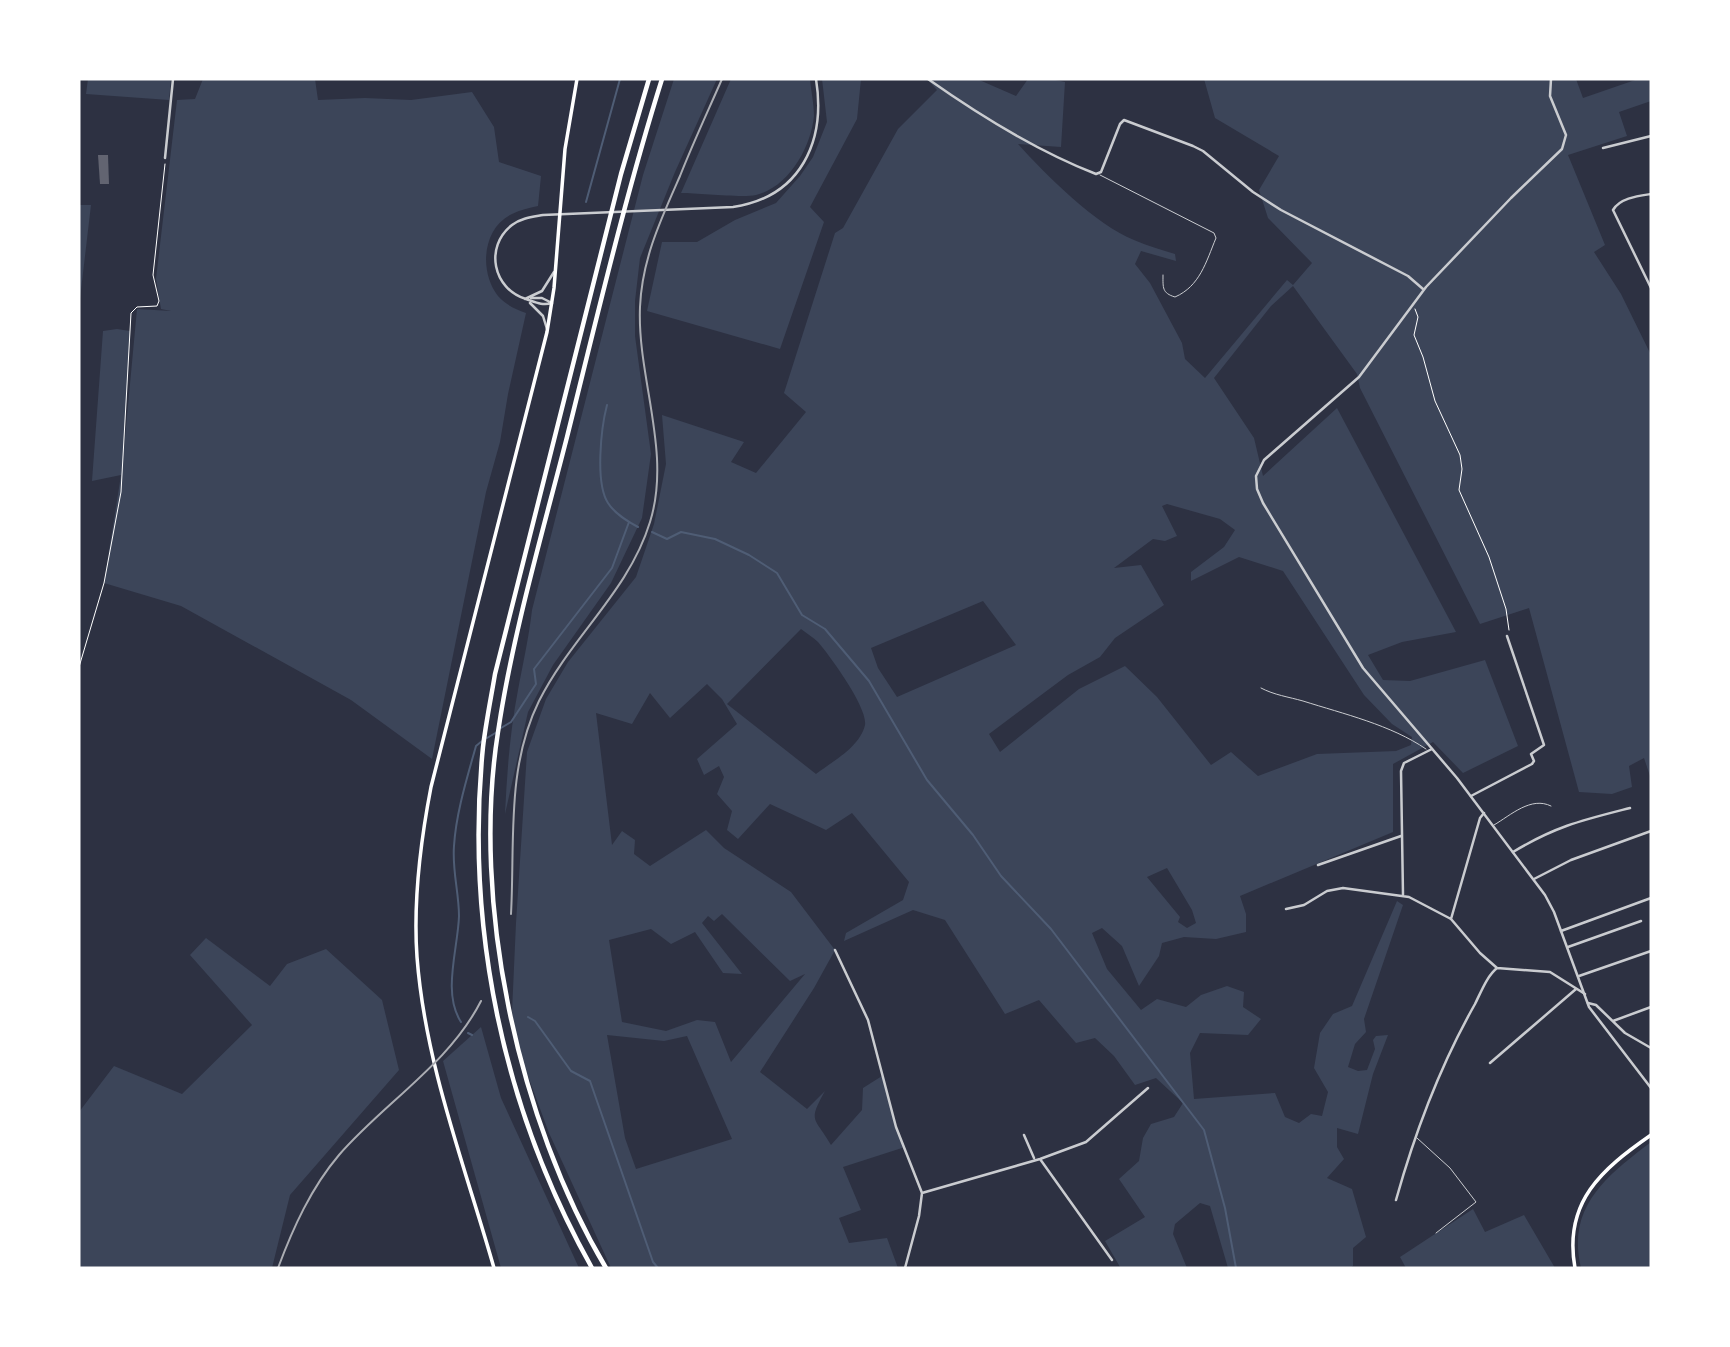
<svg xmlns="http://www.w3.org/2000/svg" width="1730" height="1347" viewBox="0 0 1730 1347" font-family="Overpass,sans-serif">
<rect width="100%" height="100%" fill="#2d3142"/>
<!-- green -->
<path fill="#3c4559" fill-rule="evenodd" d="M88,79H171L169,100L86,94Z
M203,79H315L318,100L365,98L411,100L472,92L494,127L499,162L541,176L538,206C529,208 520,210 512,214C482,228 479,272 498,296C506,305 515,309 526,313L508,394L500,442L486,492L432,759L351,700L181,606L104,583L121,475L92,481L103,331L117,329L130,331L123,459L137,309L171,311L161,309L156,279L177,100L195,99Z
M674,79H717L675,172L640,258L635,301V336L651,454L642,518L611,583L553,665L528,712L505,814C507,772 510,731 518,690C523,663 529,637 532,610L643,175Z
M731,79H810C811,91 814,104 814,116C811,147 789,187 756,195C741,198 699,193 681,193Z
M822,79H861L857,119L810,207L824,222L780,349L647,311L662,242H697L735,220L776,203L800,176L813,157L827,122Z
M927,79H977L1016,96L1028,79H1051L1065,82L1061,147L1018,144C1046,175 1096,225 1134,240C1148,246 1162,250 1175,254L1176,261L1141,251L1135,264L1150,283L1182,343L1185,359L1205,378L1287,280L1293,285L1312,263L1268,218L1259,190L1279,156L1215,118L1204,79H1576L1583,98L1638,79H1651V101L1619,112L1627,136L1568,155L1605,245L1594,252L1621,294L1651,355V779L1644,758L1629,766L1632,787L1612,794L1579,792L1529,608L1480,624L1360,388L1357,374L1293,286L1271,306L1214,378L1254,438L1263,476L1337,408L1456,632L1402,642L1368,655L1383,680L1410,681L1485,660L1518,746L1463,773L1433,742L1393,764V832L1240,896L1246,914V932L1216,939L1184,937L1162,943L1159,956L1139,986L1122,946L1102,928L1092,933L1107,969L1141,1010L1157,999L1186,1007L1201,995L1227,986L1244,992L1243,1007L1261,1019L1248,1035L1200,1033L1190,1053L1194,1099L1275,1093L1285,1117L1299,1123L1311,1114L1322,1116L1328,1092L1314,1068L1320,1033L1333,1014L1352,1006L1397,901L1403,905L1364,1019L1366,1032L1355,1044L1348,1067L1358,1071L1367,1070L1375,1049L1373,1040L1376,1036L1388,1035L1373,1074L1358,1134L1337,1128V1147L1344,1159L1327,1178L1352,1189L1366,1237L1353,1248V1266L1350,1268H1228L1210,1206L1200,1203L1175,1224L1173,1234L1187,1268H1118L1120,1267L1105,1241L1145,1217L1119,1179L1139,1161L1143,1138L1151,1124L1174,1117L1183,1103L1156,1078L1135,1085L1114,1056L1095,1038L1076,1043L1039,1000L1005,1014L945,920L913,910L844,941L846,933L903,900L909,882L852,813L826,830L770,804L738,839L727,830L732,811L717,794L724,777L719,766L704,775L697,759L737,724L722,699L707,684L670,718L650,693L632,724L596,713L612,845L622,831L635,840L634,854L650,866L706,830L724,848L791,892L835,950L814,988L760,1072L807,1109L825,1091C807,1123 815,1117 831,1145L862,1110L863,1088L882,1076L896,1127L905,1147L843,1167L861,1210L839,1218L849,1243L887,1238L898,1268H611L549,1133L522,1060L512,1012L516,923L527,752L546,699L568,662L636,577L654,524L666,464L662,415L744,442L731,462L756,473L806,412L784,393L835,233L843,228L898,129L937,90ZM1167,504L1220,519L1235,530L1224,547L1191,572V581L1239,557L1283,571L1364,695L1392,724L1412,737L1411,745L1396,751L1317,754L1258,776L1231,752L1211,765L1157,697L1125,666L1079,689L1000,752L989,734L1068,675L1100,657L1115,638L1164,605L1141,565L1114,568L1153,539L1165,541L1177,536L1162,506ZM983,601L1016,645L897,697L878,668L871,648ZM801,629C806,633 813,637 818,642C830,656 868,708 865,725C860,747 833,761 816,774L727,704ZM1167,868L1192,910L1196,923L1187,928L1178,922L1180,917L1147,877ZM722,914L790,981L805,974L731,1062L715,1022L697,1020L666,1031L622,1022L609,940L651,929L671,944L695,932L723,973L742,974L702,923L708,916L714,921ZM607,1035L664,1041L687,1036L732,1139L636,1169L625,1138Z
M79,205H91L79,307Z
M206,938L270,986L287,964L326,949L382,1000L399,1070L290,1195L272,1268H79V1112L114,1066L182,1094L252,1025L190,955Z
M481,1027L501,1098L579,1268H501L443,1061Z
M1651,1142V1268H1581C1566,1206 1608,1175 1651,1142Z
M1473,1209L1485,1232L1524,1215L1555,1268H1406L1400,1257Z"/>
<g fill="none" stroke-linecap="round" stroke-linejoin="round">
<!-- stream -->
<path stroke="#4f5d75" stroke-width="2" d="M586,202L620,79
M607,405C601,428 595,483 608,503C615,514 627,521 638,527
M652,532L667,539L681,532L715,539L749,555L777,573L802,615L825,629L869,681L927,780L973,835L1001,876L1051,929L1204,1130L1225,1208L1236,1268
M501,728L511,722L536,684L534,669L612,568L629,522
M487,738L497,732
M528,1017L535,1021L571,1071L590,1081L653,1262L658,1268
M461,1022C442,993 458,949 459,916C459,893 452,870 454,846C456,813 467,778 476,746L482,741
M468,1033L472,1035"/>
</g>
<!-- building -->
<path fill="#626471" d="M98,155H108L109,184H100Z"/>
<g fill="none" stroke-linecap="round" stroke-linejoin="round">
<!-- path -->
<path stroke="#fff" stroke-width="1" d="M1415,309L1418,317L1414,335L1423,357L1435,401L1460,455L1462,469L1459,490L1489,557L1506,609L1509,630
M79,667L104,583L121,492L131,313L137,307L157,306L159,301L153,275L165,164"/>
<!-- service -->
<path stroke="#caccd0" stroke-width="1" d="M1100,175L1214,233L1216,238C1206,262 1200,286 1175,297C1162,293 1163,288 1163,275
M1261,688C1274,695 1289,697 1303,701C1344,714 1391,725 1426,749
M1494,825C1511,815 1531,796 1551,806
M1417,1138L1450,1168L1476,1202L1436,1233"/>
<!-- minor -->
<path stroke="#caccd0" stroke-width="2.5" d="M1603,148L1651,136
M165,158L173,79
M1651,194C1638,196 1620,198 1613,210L1651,288
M1471,796L1532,764L1534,761L1531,754L1544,745L1507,636
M1513,852C1556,826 1583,820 1630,808
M1318,865L1401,836
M1534,879L1571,860L1651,831
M1403,895L1401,771L1404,763L1432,749
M1286,909L1304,905L1327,891L1343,888L1409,897L1451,919L1480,953L1497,968
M1451,919L1480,818L1484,813
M1561,931L1651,898
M1568,947L1641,921
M835,950L868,1020L896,1127L922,1193L919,1216L905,1268
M1497,968L1550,972L1585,994
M1579,976L1651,951
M1588,1003L1596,1005L1625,1033L1651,1048
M1613,1021L1651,1007
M1490,1063L1576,989
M1024,1135L1034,1158
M1040,1159L1112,1260
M922,1193L1040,1159L1086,1142L1148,1088
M1396,1200C1415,1132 1440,1066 1475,1004C1481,992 1487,976 1497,968"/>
<!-- tertiary -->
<path stroke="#caccd0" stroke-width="2.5" d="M928,79C979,115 1037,151 1096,174L1101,172L1120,124L1124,120L1193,146L1203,151L1253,192L1281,210L1408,276L1423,289
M1551,79L1550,96L1566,135L1562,149L1511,198L1426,287L1359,377L1264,460L1256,476L1257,489L1263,503L1363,668L1457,778L1545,895L1554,912L1589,1007L1651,1088
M531,298H542L552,303
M525,299L542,291L554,272
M530,303L543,316L547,329
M552,303C542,306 535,302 526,299C493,289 484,247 512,225C521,218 532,217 543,215L733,207C801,197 826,141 816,79"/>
<!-- secondary -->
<path stroke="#fff" stroke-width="3.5" d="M494,1268C465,1166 425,1064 417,957C413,900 420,844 431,787L547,332L554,288L565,149L577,79
M1575,1268C1563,1202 1602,1169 1651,1135"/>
<!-- motorway -->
<path stroke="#fff" stroke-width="4.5" d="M592,1268C503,1110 465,927 483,747C486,722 491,698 495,674L621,174L649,79
M606,1268C518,1120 471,903 498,732C513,632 542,535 567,437C597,317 625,197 662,79"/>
<!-- rail -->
<path stroke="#abadb3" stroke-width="2" d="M511,914C515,842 506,768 539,701C571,637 629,591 650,522C672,452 637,378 640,307C642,259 661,219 680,176C693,143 708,111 722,79
M278,1268C293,1228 311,1188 339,1155C384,1103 449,1064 481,1001"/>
</g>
<!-- border -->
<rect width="1730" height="1347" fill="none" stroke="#ffffff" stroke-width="161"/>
</svg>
